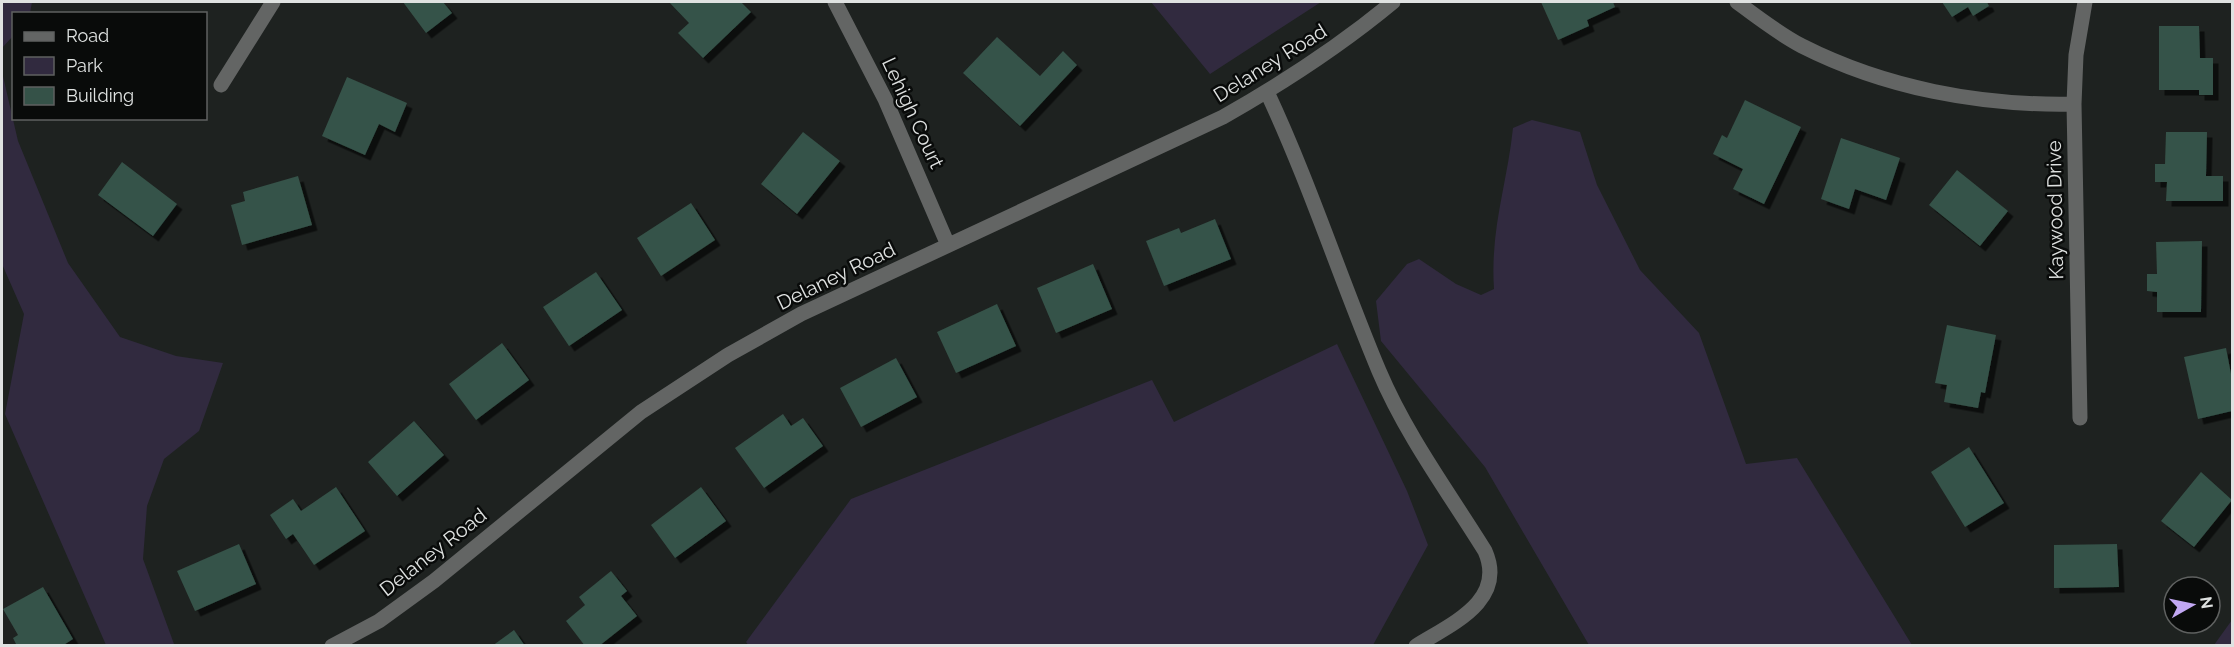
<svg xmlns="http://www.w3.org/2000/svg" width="2234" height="647" viewBox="0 0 2234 647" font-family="Raleway,sans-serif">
<defs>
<filter id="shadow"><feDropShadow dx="5.5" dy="5.5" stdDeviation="0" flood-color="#0009"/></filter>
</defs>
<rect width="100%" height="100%" fill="#1e2220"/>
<!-- green -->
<path fill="#312a3f" d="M2,2H32L30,13L14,14L13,36L2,48Z
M1151,2H1321L1210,74Z
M2,72L18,141L68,263L120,337L176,356L223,363L199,431L164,459L147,506L143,559L174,644L168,645H106L5,414L24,314L2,264Z
M1532,120L1580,132L1597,185L1640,270L1699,333L1746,464L1797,458L1912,645H1589L1485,467L1381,341L1376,301L1407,264L1419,259L1456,284L1481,295L1494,289C1490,229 1507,185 1513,128Z
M1337,344L1407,491L1428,545L1373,645L749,646L746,642L851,499L1152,380L1174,422Z
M2232,620V645H2214Z"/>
<!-- building -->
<path fill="#355248" filter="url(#shadow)" d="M403,2H443L452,13L426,33Z
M669,2H741L751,12L703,58L678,33L689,23Z
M1541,2H1613L1615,7L1587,20L1589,26L1558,40Z
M1942,2H1987L1989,6L1973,16L1968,7L1952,17Z
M2159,26H2199L2200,58H2213V95H2199V90H2159Z
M997,37L1040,76L1063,51L1077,65L1020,126L963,73Z
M347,77L407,103L395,132L379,124L365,155L322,136Z
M1745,100L1801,127L1764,204L1733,189L1743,169L1713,154L1722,135L1727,138Z
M803,132L840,161L797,214L761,184Z
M2166,132H2207L2206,176H2223V201H2166L2167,182H2155V164H2165Z
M1841,138L1900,158L1886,200L1855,189L1849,209L1821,199Z
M122,162L177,204L153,236L98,195Z
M1957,170L2008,211L1980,246L1929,205Z
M298,176L312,225L242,245L231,205L245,201L243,192Z
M691,203L715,240L661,276L637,238Z
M1215,219L1231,259L1164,286L1146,241L1179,228L1181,233Z
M2202,241L2201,312H2157V292L2147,291V274H2157L2156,242Z
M1093,264L1112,309L1056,333L1037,288Z
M596,272L622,310L569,346L543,307Z
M997,304L1016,346L956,373L937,332Z
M1947,325L1996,335L1985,393L1981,392L1978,408L1944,402L1947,385L1935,383Z
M502,343L529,380L476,420L449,384Z
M2226,348L2232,379V411L2198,419L2184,357Z
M896,358L917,397L861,427L840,388Z
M783,414L791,426L803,418L823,446L764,488L735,448Z
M414,421L444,455L397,496L368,462Z
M1969,447L2004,503L1965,527L1931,472Z
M2201,472L2232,500L2194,547L2161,521Z
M336,487L365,531L314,565L293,534L286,539L270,515L293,499L301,511Z
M701,487L726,521L675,558L651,525Z
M239,544L256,584L195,611L177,571Z
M2117,544L2119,587L2054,588V545Z
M611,571L627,591L621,596L637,616L599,646H585L566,621L585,605L579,597Z
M43,587L73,639L62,646H17L13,638L18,635L3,609Z
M514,630L525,646H492Z"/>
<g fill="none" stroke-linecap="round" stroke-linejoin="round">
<!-- minor -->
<path stroke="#636564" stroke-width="15" d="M835,2L885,99L948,245
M1737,2C1757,17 1779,34 1802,46C1885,88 1980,106 2074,104
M221,85L273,2
M1267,92C1310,184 1340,278 1379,371C1406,435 1449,493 1485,551C1507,601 1451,624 1416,646
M2080,418L2074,104L2076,55L2085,2
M332,646L379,621L434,581L641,412L728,355L801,314L1223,117C1283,83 1340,46 1393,2"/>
</g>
<g text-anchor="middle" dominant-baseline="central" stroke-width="5" stroke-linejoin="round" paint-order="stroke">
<!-- street labels -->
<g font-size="20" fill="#dfe2e1" stroke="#090b0a">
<text transform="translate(1270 63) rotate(-32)">Delaney Road</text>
<text transform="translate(913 113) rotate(65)">Lehigh Court</text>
<text transform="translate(2055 210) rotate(-91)">Kaywood Drive</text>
<text transform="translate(836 276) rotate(-26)">Delaney Road</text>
<text transform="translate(433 552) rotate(-38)">Delaney Road</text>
</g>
</g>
<!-- border -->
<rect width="2234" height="647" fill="none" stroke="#dfe2e1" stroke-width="6"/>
<!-- legend -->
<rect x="12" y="12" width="195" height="108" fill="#090b0a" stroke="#5f6160" stroke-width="1.5"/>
<rect x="24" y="32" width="30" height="9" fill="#636564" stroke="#5f6160" stroke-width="1.5"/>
<text x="66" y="42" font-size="18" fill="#dfe2e1">Road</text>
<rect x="24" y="57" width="30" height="18" fill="#312a3f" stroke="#5f6160" stroke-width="1.5"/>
<text x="66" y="72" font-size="18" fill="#dfe2e1">Park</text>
<rect x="24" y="87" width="30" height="18" fill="#355248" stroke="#5f6160" stroke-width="1.5"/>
<text x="66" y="102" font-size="18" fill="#dfe2e1">Building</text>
<!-- north arrow -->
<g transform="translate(2192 605) rotate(81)"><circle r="28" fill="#090b0a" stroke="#5f6160" stroke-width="1.5"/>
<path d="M0-4.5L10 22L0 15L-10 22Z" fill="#c2a8f3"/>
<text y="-9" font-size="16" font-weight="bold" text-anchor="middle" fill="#dfe2e1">N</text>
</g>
</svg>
